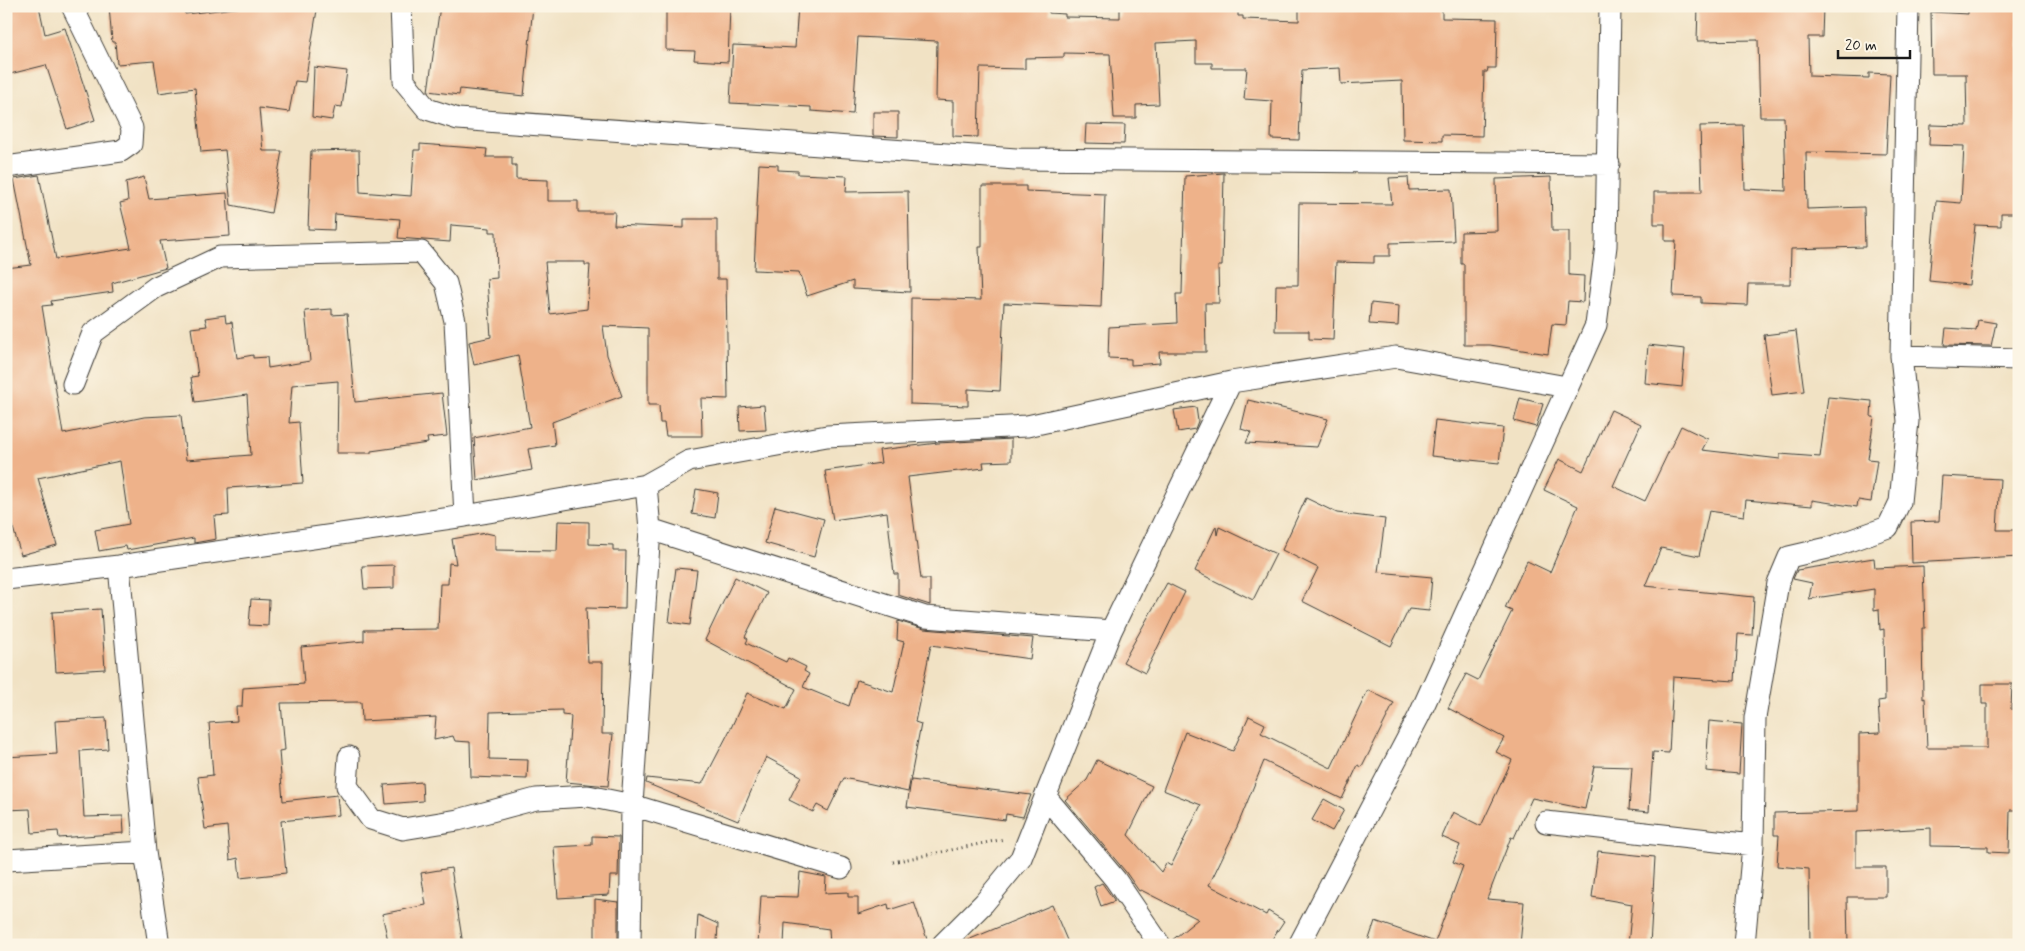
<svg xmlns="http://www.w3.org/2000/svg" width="2025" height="951" viewBox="0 0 2025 951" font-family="Mynerve,sans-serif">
<rect width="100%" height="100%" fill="#fcf5e5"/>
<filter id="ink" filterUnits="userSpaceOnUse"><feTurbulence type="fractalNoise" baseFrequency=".02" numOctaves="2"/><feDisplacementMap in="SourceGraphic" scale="10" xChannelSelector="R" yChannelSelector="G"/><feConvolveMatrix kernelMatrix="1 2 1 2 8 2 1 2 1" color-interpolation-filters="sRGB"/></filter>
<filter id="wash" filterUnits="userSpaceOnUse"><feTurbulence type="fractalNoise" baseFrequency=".0096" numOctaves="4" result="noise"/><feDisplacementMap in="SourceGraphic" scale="20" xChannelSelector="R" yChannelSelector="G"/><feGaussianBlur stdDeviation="1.12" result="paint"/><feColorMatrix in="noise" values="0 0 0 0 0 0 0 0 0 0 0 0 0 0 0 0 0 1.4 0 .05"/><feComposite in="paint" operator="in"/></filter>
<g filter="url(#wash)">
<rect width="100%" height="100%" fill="#f1e2c4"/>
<g id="blocks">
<!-- building -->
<path fill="#eeb28a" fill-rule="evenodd" d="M6,6H39L45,34L65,28L95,120L67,129L46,65L6,75Z
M109,6H184L185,14L252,6H293L317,10L305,82L295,81L289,112L259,108L263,151H282L271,213L231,205L225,150L201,152L195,88L159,93L154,61L117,64L115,42H112Z
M440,6H533L524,96L460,89L459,95L428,91Z
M666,6H730L728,62L694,60L695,51L666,50Z
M798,6L939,10V6H1049V13L1065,14V17L1120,18V6H1238V16H1243V19L1299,21V8L1442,6V18L1497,19L1496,68H1488L1487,72H1484L1482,136L1442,135V141L1403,140L1402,81L1341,84L1340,68L1302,70L1299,140L1271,139L1272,101L1244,99L1247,68H1212V63H1196V41L1156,43L1159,104L1136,105V118H1114L1110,54L1064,53V57L1025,58V69L980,68L978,137L953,136V101L936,100L937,41L858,37L853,114L811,111V107L730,103L733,45L795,48Z
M1698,6L1823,7L1822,37H1808L1809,76L1869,78V73L1890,74L1886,154L1806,152L1807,209L1864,207L1865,247L1791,249L1790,284H1748L1747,305L1701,303V297L1673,296L1676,241H1665V224H1654V192H1702L1700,126L1743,125L1745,189L1786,191L1784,117H1760L1758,40L1697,41Z
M1968,6H2019V213H2001V226L1975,225L1969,285L1929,281L1936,201L1961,203L1964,146L1929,145L1930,125L1967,126L1966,74H1932L1931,12L1968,14Z
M314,67L347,71L342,107L335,106L332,120L312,117Z
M873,112H898V137L873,136Z
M1086,124L1125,125L1124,144L1085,143Z
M420,144L487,149L486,157H512V165H516V179L548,180V201H578V212H615L614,225L684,228V219H717V279H726L728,399L701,398L702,436H666L664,423H660L659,405H648V328L603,326L607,355L622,396L552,422L555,445L528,449L532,470L477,480L474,438L530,427L518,355L474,365L469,342L491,337L487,279L497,278L496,232H490V228L451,225L450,242L398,238L400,219L335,214L334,230L308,229L311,151L359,150L360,192L411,196L414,150H420ZM545,262H585V265H590L587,309L550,314Z
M759,164L778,165V170L798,171V174L847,176L846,192L908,191L910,292L853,289V281L807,296L799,272L754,270Z
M1224,173L1222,266H1218L1219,303H1205L1206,352H1159L1160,363L1131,365V359L1108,358L1109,327L1177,323L1176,294H1182L1185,176Z
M39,175L56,259L131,248L120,203L128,201L126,182L144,177L149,199L227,193L230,236L160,241L166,268L112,283L113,292L51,301L52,305L42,306L63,434L144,417L181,415L186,460L251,455L247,395L195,402L191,377L198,376L191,328L207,326L205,318L225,315L226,323L232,322L237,358L253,355V358L267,357L268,368L310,361L305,311L332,309V315L347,314L355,402L442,393L447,436L427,438L428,443L371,451V453H337L338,381L292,385L289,423L299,422L303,483L228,488L229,515L214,516L216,539L194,543V538L127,550L126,546L99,551L95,530L129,524L120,461L38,478L57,545L21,555L6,504V268L31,265L14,179Z
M1408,177L1409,190L1451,189L1454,241L1390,243V256H1374V263L1336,262L1333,340L1309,339V331H1275L1276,285H1298L1299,203L1392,204L1389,178Z
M1551,177L1552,231H1569V275L1584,276L1583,302L1568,301L1566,325L1552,324L1548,354L1490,345H1464V264H1461V232L1497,231L1496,179Z
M982,186H1026V191L1105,194L1101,307L1004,303L1000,391L968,389V406L910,404L911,298L981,300L979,247H982Z
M1371,303L1399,306L1398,326L1369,324Z
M1978,320L1996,323L1991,346L1944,345L1946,328L1976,330Z
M1796,331L1804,391L1772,395L1764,335Z
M1648,345L1685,349L1682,387L1645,383Z
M1828,397L1872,401L1871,417H1874L1868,459L1877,460L1871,502L1858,500L1857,507L1812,500V506L1746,500L1744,516L1709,511L1699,556L1661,548L1645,586L1754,597L1752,635L1738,634L1735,681L1673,677L1669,753L1653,752L1649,812L1629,810L1632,767L1594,766L1585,809L1532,798L1514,838L1511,837L1487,899L1524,902L1520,945H1367L1375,921L1435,942L1463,866L1453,862L1460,845L1442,837L1453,812L1481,826L1512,760L1496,752L1504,738L1448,708L1466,674L1478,680L1512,611L1505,608L1527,561L1550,572L1578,506L1544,490L1559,459L1583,471L1611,410L1641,424L1613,486L1645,501L1681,426L1708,439L1702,450L1780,459V454L1820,457Z
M1520,398L1543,404L1536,427L1514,421Z
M1248,400L1328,419L1317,447L1246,443L1251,432L1241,429Z
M764,405L766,430L740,431L739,407Z
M1196,407L1198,421L1195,429L1178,432L1174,410Z
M1435,420L1503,428L1499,463L1431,456Z
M1011,439V461L983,462L984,468L908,477L921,579H930V605L898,595V574H894L887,512L833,520L825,471L881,463L879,450L938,443Z
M1942,476L2000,479L1997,530H2019V557L1912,563L1911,522L1939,521Z
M696,489L718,493L715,518L692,514Z
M1306,498L1337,513L1385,519L1378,572L1432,577L1429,611L1409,609L1391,646L1302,601L1318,568L1282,550Z
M775,506L824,519L814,557L765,543Z
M558,521L589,522V544L613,545V551H626L625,609L586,608L588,662H603L602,734H613L608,786L566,782L571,716L562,715V710L490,712L489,759L528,760L527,779L471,777L470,742L455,741L453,736L434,740L436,717L362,721L361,702L281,703L285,750L279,751L283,801L337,795L339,815L281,821L286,873L240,878L238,858L230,860L227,826L205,829L198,777L213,775L209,723L237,721L236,707H242L243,688L304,684L301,647L364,641V630L438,629L440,584H448L449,563L456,564L452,539L486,533L495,535V550L557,551Z
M1216,526L1217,535L1219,527L1276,554L1253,600L1195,571Z
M1874,558L1875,568L1923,566L1925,628H1922L1923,699L1925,698L1927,748H1987V704H1982V684H2012L2011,709H2017V714H2019V810H2010L2009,853L1988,852V847L1931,846V828L1856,832V867H1886V897H1847L1848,945H1810L1809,869L1777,866L1779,835H1774V813L1859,811V734L1880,733L1878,701L1885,700L1884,629L1880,630L1879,609L1874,610V589L1809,599L1812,583L1793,579L1797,570Z
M394,565V588L364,589L362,566Z
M676,568L697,570L690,625L669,622Z
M735,577L767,593L745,637L748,639L746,643L786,662L788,658L806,667L804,671L809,674L803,687L849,706L857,680L893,692L904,642L897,640L898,621L924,629L1033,638L1030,659L931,645L915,722L921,724L908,792L844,778L828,811L817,805L813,812L789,800L801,776L766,757L738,821L646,783L647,778L702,784L731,728L747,693L786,709L796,689L705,640Z
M1167,583L1185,592L1145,673L1123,662Z
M251,599L269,600L268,626L249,625Z
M101,609L105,669L56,672L52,612Z
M1368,690L1394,703L1362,767L1358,765L1342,799L1264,761L1237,827L1209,885L1266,915L1268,911L1284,921L1268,945H1172L1171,941L1198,919L1141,890L1139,891L1125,871L1065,800L1087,780L1097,760L1152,786L1128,835L1161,872L1166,863L1171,866L1201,805L1163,790L1185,732L1233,751L1249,716L1265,724L1261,733L1331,768Z
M106,718L108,749L80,751L84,817L123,816L124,833L59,838L58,831L32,833L30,809L6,810V757L57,754L55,721Z
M1709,721L1742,724L1739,774L1706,771Z
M911,780L1031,795L1023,817L1006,814L1005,820L907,807Z
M422,782L423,801L386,804L384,785Z
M1324,799L1344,810L1332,831L1312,820Z
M592,836L619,837L618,876H610L609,895L558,898L554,847L592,845Z
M1598,851L1655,857L1650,945H1628L1632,904L1592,897Z
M451,868L463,945H389L382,914L426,905L421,873Z
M800,872L826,877L825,893L848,892V897H858V914L888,904L889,910L914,902L929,945H830L829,929L785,923L784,945H758L761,896L798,897Z
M1102,883L1115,901L1101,906L1094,887Z
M595,899L618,902V945H595Z
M1052,905L1069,945H960L963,942Z
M698,915L718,924L717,941H714V945H696Z"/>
</g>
</g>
<g filter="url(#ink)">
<use href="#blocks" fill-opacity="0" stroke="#3c3a35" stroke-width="1"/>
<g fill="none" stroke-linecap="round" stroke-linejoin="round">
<defs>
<path id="minor" d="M401,6L404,81L427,109L458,119L1016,159L1609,164
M1908,6L1901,356L2019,359
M6,167L121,151L131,144L132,128L72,6
M73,384L93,333L156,287L220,257L421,252L446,283L455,321L465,516
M650,529L925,617L1111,631
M119,566L145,852L159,945
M6,579L119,566L465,516L646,485L689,461L827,436L1027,426L1231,382L1396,357L1567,387
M349,757L347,786L371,819L403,829L458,820L536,799L588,796L632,805L841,868
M1045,796L1115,879L1160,945
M1546,822L1753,845
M6,860L145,852
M943,944L984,903L1021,858L1111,631L1231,382
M630,945L632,805L650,529L646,485
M1299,945L1419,716L1596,325L1606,246L1610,6
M1744,945L1753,845L1755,718L1778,583L1789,557L1832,547L1888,527L1900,502L1908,421L1901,356"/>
</defs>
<!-- minor casing -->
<use href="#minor" stroke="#3c3a35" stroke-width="23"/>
<!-- path -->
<path stroke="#3c3a35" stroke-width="3" stroke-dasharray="1 4" stroke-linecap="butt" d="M893,862L1004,839"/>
<!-- minor -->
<use href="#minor" stroke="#fff" stroke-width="21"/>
</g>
</g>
<!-- margin -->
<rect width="2025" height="951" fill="none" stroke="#fcf5e5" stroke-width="25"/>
<!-- scale -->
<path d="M1838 50v8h72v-8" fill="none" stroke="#1c1c1c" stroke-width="2.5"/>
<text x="1845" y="50" font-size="15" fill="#1c1c1c" stroke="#fcf5e5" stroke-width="4" paint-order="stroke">20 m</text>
</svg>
